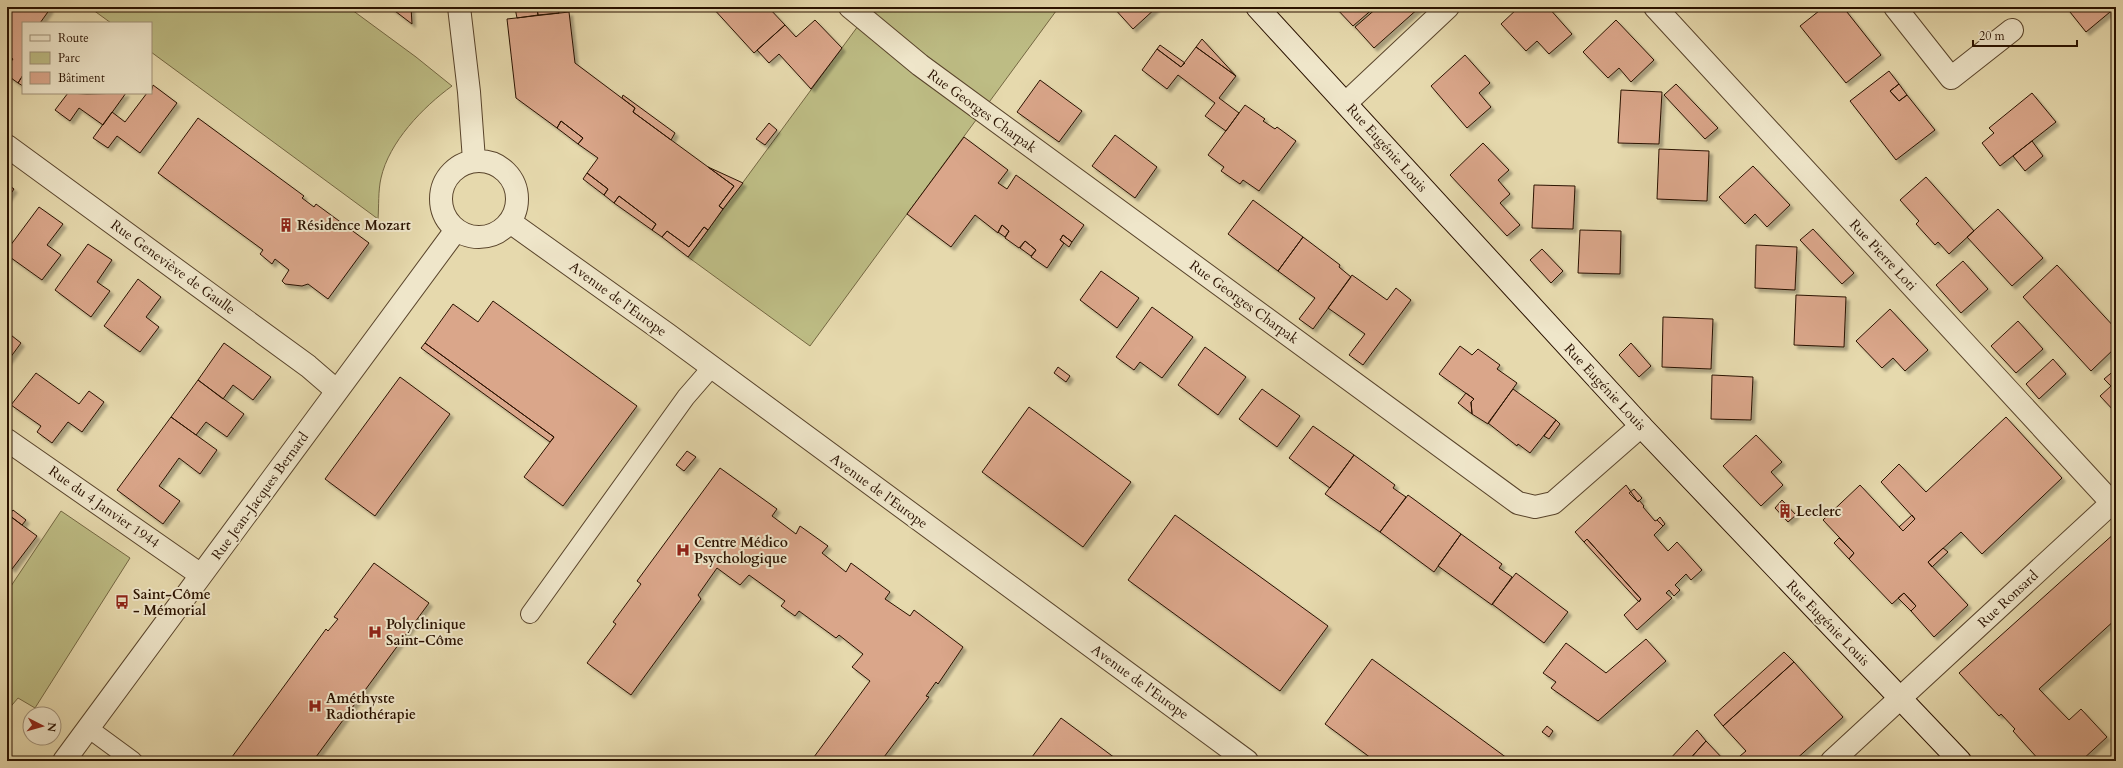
<svg xmlns="http://www.w3.org/2000/svg" width="2123" height="768" viewBox="0 0 2123 768" font-family="Cardo,serif">
<defs>
<filter id="shadow"><feDropShadow dx="3.5" dy="3.5" stdDeviation="1" flood-color="#0004"/></filter>
</defs>
<rect width="100%" height="100%" fill="#e6d9ad"/>
<filter id="stains"><feTurbulence type="fractalNoise" baseFrequency=".005" numOctaves="4"/><feColorMatrix values="0 0 0 0 .2 0 0 0 0 .09 0 0 0 0 .02 0 0 0 .5 -.17"/></filter>
<radialGradient id="worn" r=".72"><stop offset=".6" stop-color="#630" stop-opacity="0"/><stop offset="1" stop-color="#630" stop-opacity=".3"/></radialGradient>
<!-- green -->
<path fill="#bdbc84" stroke="#746742" d="M89,7H348L416,57L452,86C423,107 389,142 381,178C378,191 379,206 378,219L151,52V23H111Z
M872,7H1059L810,346L688,257Z
M61,511L130,558L35,708L18,698L7,711V592Z"/>
<!-- building -->
<path fill="#daa68a" stroke="#2a1200" filter="url(#shadow)" d="M15,7H48L50,9L40,23H23V75L18,83L7,75V67L13,59L7,55V18Z
M399,7H411L412,24L391,8Z
M537,7L538,15L517,18L515,8Z
M558,7L559,13L538,15L537,9Z
M712,7H768L785,25L754,53Z
M1113,7H1157L1133,29Z
M1335,7H1375L1353,26Z
M1378,7H1420L1374,48L1355,27Z
M1519,7H1548L1572,34L1549,54L1537,41L1526,51L1501,24Z
M1824,7H1843L1881,55L1846,83L1800,26Z
M2066,7H2116L2086,32Z
M569,12L575,63L635,108L633,112L734,186L719,206L723,209L708,230L704,227L689,247L667,231L662,237L652,230L656,224L619,196L614,203L604,195L608,189L587,173L598,158L578,144L583,138L561,121L557,128L516,98L507,19Z
M815,20L842,48L811,89L779,54L769,63L757,50L785,25L796,37Z
M1616,20L1654,60L1631,82L1619,68L1608,78L1583,52Z
M1202,39L1236,76L1196,47Z
M1160,45L1185,63L1181,67L1157,49Z
M1196,47L1236,76L1219,98L1239,113L1226,131L1205,116L1215,103L1178,75L1167,89L1142,70L1157,49L1181,67Z
M1465,55L1490,83L1479,93L1491,107L1467,128L1431,86Z
M1889,71L1899,84L1890,91L1899,101L1907,95L1935,130L1896,160L1850,101Z
M23,75V86L18,83Z
M1040,80L1082,111L1059,142L1017,112Z
M1676,84L1718,128L1705,139L1664,95Z
M1899,84L1907,95L1899,101L1890,91Z
M153,85L177,103L140,153L117,136L108,148L93,138L112,112L125,122L147,93H151Z
M1621,90L1662,92L1659,144L1618,143Z
M68,93L87,94L126,93L103,125L79,108L70,121L55,110Z
M2032,93L2056,122L2000,166L1982,143L1994,133L1989,128Z
M623,95L675,133L671,140L633,112L635,108L622,98Z
M1245,105L1265,119L1263,121L1275,129L1277,127L1296,141L1259,191L1243,180L1240,184L1221,171L1224,167L1208,155Z
M198,118L304,196L302,198L314,207L316,204L369,243L328,299L308,284L302,286L285,284L282,281L289,270L275,259L272,264L260,254L263,250L158,173Z
M561,121L583,138L578,144L557,128Z
M769,123L777,130L765,145L756,139Z
M1115,135L1157,167L1135,198L1092,166Z
M964,137L1008,170L998,183L1007,189L1016,175L1084,225L1072,242L1063,235L1060,240L1064,243L1047,268L1031,257L1036,250L1025,241L1019,248L1005,238L1009,231L1002,225L998,233L975,215L951,247L907,214Z
M2032,141L2043,156L2025,171L2013,156Z
M1483,143L1509,170L1498,180L1510,194L1500,203L1520,225L1507,236L1450,175Z
M1659,149L1709,151L1707,201L1657,199Z
M1753,166L1790,205L1767,227L1755,214L1745,224L1719,197Z
M708,167L743,183L723,209L719,206L734,186Z
M587,173L608,189L604,195L583,179Z
M1926,177L1974,231L1949,254L1938,242L1935,245L1916,224L1919,221L1900,200Z
M7,184L14,189L7,199Z
M1534,185L1575,186L1573,229L1532,228Z
M619,196L656,224L652,230L614,203Z
M1253,200L1303,237L1278,271L1228,234Z
M39,207L63,224L47,245L61,255L42,280L7,255V250Z
M1998,209L2043,258L2012,286L1967,237Z
M1002,225L1009,231L1005,237L998,232Z
M704,227L708,230L688,257L662,237L667,231L689,247Z
M1813,229L1854,273L1842,284L1800,240Z
M1580,230L1621,231L1620,274L1578,273Z
M1063,235L1072,242L1069,247L1060,240Z
M1303,237L1340,265L1339,267L1351,277L1313,329L1299,319L1315,298L1278,271Z
M1025,241L1036,250L1031,256L1020,248Z
M88,244L112,260L97,282L110,291L91,317L55,290Z
M1756,245L1797,247L1795,290L1755,288Z
M1542,249L1563,271L1551,283L1530,260Z
M1963,261L1988,289L1961,313L1936,285Z
M2057,265L2116,329V347L2091,371L2023,297Z
M1101,271L1139,298L1117,328L1080,300Z
M1352,275L1387,300L1396,288L1411,300L1363,365L1349,355L1365,334L1328,308Z
M138,279L161,297L146,317L159,327L140,352L104,326Z
M1796,295L1846,297L1844,347L1794,345Z
M493,301L637,406L563,506L524,477L554,437L425,343L453,304L478,322Z
M1152,307L1193,337L1162,378L1140,362L1134,370L1116,357Z
M1890,309L1928,350L1905,371L1893,358L1882,368L1856,341Z
M1663,317L1713,319L1711,369L1662,367Z
M2018,321L2043,349L2016,373L1991,346Z
M7,332L21,343L7,362Z
M224,343L271,377L253,400L233,385L223,399L198,380Z
M425,343L554,437L550,442L421,348Z
M1631,343L1651,366L1639,377L1619,355Z
M1460,346L1472,355L1478,349L1500,365L1497,369L1517,383L1488,424L1472,414L1471,402L1474,399L1439,374Z
M1205,347L1246,377L1218,415L1178,385Z
M2053,359L2066,374L2039,399L2026,384Z
M1058,367L1070,376L1066,382L1054,373Z
M2116,369V413L2100,396L2111,386L2104,379Z
M36,373L79,404L89,391L104,402L82,432L68,422L52,443L37,432L41,426L11,405Z
M1712,375L1753,377L1751,420L1711,419Z
M400,377L450,414L375,516L325,479Z
M198,380L244,414L227,437L206,422L196,435L171,417Z
M1262,389L1300,416L1277,447L1239,419Z
M1513,389L1556,420L1530,453L1518,444L1517,446L1488,423Z
M1466,393L1474,399L1471,402L1472,414L1458,403Z
M1029,407L1131,482L1083,547L982,472Z
M171,417L217,450L200,474L179,458L159,486L180,501L163,524L117,490Z
M2006,417L2062,478L1982,554L1961,532L1928,562L1968,605L1934,637L1911,611L1916,606L1904,593L1892,604L1849,559L1854,553L1823,520L1860,485L1903,531L1915,519L1881,482L1899,464L1926,492Z
M1556,420L1560,424L1549,439L1544,436Z
M1313,426L1354,455L1330,488L1289,458Z
M1756,435L1782,462L1771,472L1783,485L1761,506L1723,466Z
M687,451L696,457L684,471L676,465Z
M1354,455L1395,485L1393,488L1406,497L1380,532L1325,494Z
M720,468L777,509L772,516L796,534L800,526L828,546L822,553L846,572L851,563L890,592L885,599L910,616L914,610L963,647L938,684L936,682L926,696L929,697L881,761H811L870,681L852,667L863,654L839,635L836,638L799,611L795,616L781,606L785,601L749,575L740,585L717,568L698,595L701,599L631,695L587,663L616,624L613,622L641,584L637,581Z
M1626,485L1638,502L1639,500L1644,506L1643,507L1655,521L1657,520L1663,526L1654,535L1668,551L1677,542L1702,570L1691,580L1686,574L1675,585L1680,590L1674,596L1669,590L1666,593L1672,598L1637,630L1624,615L1641,599L1587,539L1584,542L1575,532Z
M1634,489L1642,498L1638,502L1629,493Z
M1408,495L1461,534L1434,572L1380,532Z
M1782,500L1796,515L1788,522L1775,508Z
M13,510L26,520L22,525L9,515Z
M7,514L37,536L12,569L7,565Z
M1175,515L1328,626L1280,691L1128,580Z
M1912,515L1915,519L1903,531L1899,527Z
M1660,517L1665,524L1663,526L1657,520Z
M2116,532V619L2039,689L2069,720L2081,709L2107,737L2081,761H2040L2013,731L2015,729L2001,714L1999,716L1959,673Z
M1461,534L1502,564L1499,568L1512,577L1492,605L1438,566Z
M1839,538L1854,553L1849,559L1834,543Z
M1587,539L1641,599L1639,602L1584,542Z
M1943,548L1948,552L1932,567L1928,562Z
M374,563L429,603L313,761H229L326,629L328,631L338,619L334,617Z
M1516,573L1568,612L1544,643L1492,604Z
M1904,593L1916,606L1911,611L1898,598Z
M1646,639L1666,661L1598,721L1551,688L1556,682L1543,673L1566,643L1606,673Z
M1784,652L1794,662L1723,726L1714,715Z
M1372,659L1511,761H1375L1325,724Z
M1794,662L1843,717L1794,761H1734L1746,751L1723,726Z
M1061,718L1119,761H1029Z
M1547,726L1553,731L1549,737L1542,732Z
M1697,730L1706,741L1688,761H1668Z
M1706,741L1725,761H1688Z"/>
<g fill="none" stroke-linecap="round" stroke-linejoin="round">
<defs>
<path id="lane" d="M530,614L686,397L712,367
M88,728L133,761"/>
<path id="street" d="M459,7L469,92L474,160
M850,7L920,65L1518,503L1535,507L1553,503L1641,426
M1655,7L2112,503
M1895,7L1951,78L2012,30
M1347,102L1448,7
M7,146L308,366L337,391
M441 199a38 38 0 1 1 76 0a38 38 0 1 1-76 0Z
M510,222L667,334L1247,761
M7,440L201,575
M64,761L456,230
M1832,761L2116,499"/>
<path id="secondary" d="M1257,7L1641,426L1960,761"/>
</defs>
<!-- lane casing -->
<use href="#lane" stroke="#59442b" stroke-width="20"/>
<!-- street casing -->
<use href="#street" stroke="#59442b" stroke-width="24"/>
<!-- secondary casing -->
<use href="#secondary" stroke="#2a1200" stroke-width="24"/>
<!-- lane -->
<use href="#lane" stroke="#efe6ca" stroke-width="18"/>
<!-- street -->
<use href="#street" stroke="#efe6ca" stroke-width="22"/>
<!-- secondary -->
<use href="#secondary" stroke="#efe6ca" stroke-width="22"/>
</g>
<!-- icons -->
<defs>
<symbol id="building-bare" viewBox="-9 -9 18 18"><path d="M-4-6H4V6H1V3H-1V6H-4ZM-2.5-4.3h1.7v1.8h-1.7ZM.8-4.3h1.7v1.8H.8ZM-2.5-1h1.7V.8h-1.7ZM.8-1h1.7V.8H.8Z" fill="#8f2418" stroke="#efe6ca" stroke-width="2.5" paint-order="stroke"/></symbol>
<symbol id="hospital-bare" viewBox="-9 -9 18 18"><path d="M-5-5h3v3.5h4V-5h3V5h-3V1.5h-4V5h-3Z" fill="#8f2418" stroke="#efe6ca" stroke-width="2.5" paint-order="stroke"/></symbol>
<symbol id="bus-bare" viewBox="-9 -9 18 18"><path d="M-5-6H5V4H4V6H2V4H-2V6H-4V4H-5ZM-3.5-4V0h7V-4ZM-3.5 1.2v1.5H-2V1.2ZM2 1.2v1.5H3.5V1.2Z" fill="#8f2418" stroke="#efe6ca" stroke-width="2.5" paint-order="stroke"/></symbol>
</defs>
<g fill-rule="evenodd">
<use href="#building-bare" x="276" y="215" width="20" height="20"/>
<use href="#building-bare" x="1775" y="501" width="20" height="20"/>
<use href="#hospital-bare" x="673" y="540" width="20" height="20"/>
<use href="#bus-bare" x="112" y="592" width="20" height="20"/>
<use href="#hospital-bare" x="365" y="622" width="20" height="20"/>
<use href="#hospital-bare" x="305" y="696" width="20" height="20"/>
</g>
<g text-anchor="middle" dominant-baseline="central" stroke-width="4" stroke-linejoin="round" paint-order="stroke">
<!-- street labels -->
<g font-size="14" fill="#2a1200" stroke="#efe6ca">
<text transform="translate(982 111) rotate(36)">Rue Georges Charpak</text>
<text transform="translate(1387 148) rotate(48)">Rue Eugénie Louis</text>
<text transform="translate(1883 255) rotate(47)">Rue Pierre Loti</text>
<text transform="translate(173 267) rotate(36)">Rue Geneviève de Gaulle</text>
<text transform="translate(618 299) rotate(36)">Avenue de l'Europe</text>
<text transform="translate(1244 302) rotate(36)">Rue Georges Charpak</text>
<text transform="translate(1605 387) rotate(47)">Rue Eugénie Louis</text>
<text transform="translate(879 491) rotate(36)">Avenue de l'Europe</text>
<text transform="translate(260 496) rotate(-54)">Rue Jean-Jacques Bernard</text>
<text transform="translate(104 507) rotate(35)">Rue du 4 Janvier 1944</text>
<text transform="translate(2008 599) rotate(-43)">Rue Ronsard</text>
<text transform="translate(1828 623) rotate(46)">Rue Eugénie Louis</text>
<text transform="translate(1140 682) rotate(36)">Avenue de l'Europe</text>
</g>
<!-- poi labels -->
<g font-size="14" font-weight="bold" fill="#2a1200" stroke="#efe6ca" text-anchor="start">
<text x="297" y="225">Résidence Mozart</text>
<text x="1796" y="511">Leclerc</text>
<text x="694" y="542">Centre Médico<tspan x="694" dy="16">Psychologique</tspan></text>
<text x="133" y="594">Saint-Côme<tspan x="133" dy="16">- Mémorial</tspan></text>
<text x="386" y="624">Polyclinique<tspan x="386" dy="16">Saint-Côme</tspan></text>
<text x="326" y="698">Améthyste<tspan x="326" dy="16">Radiothérapie</tspan></text>
</g>
</g>
<!-- margin -->
<rect width="2123" height="768" fill="none" stroke="#e6d9ad" stroke-width="24"/>
<rect x="8" y="8" width="2107" height="752" fill="none" stroke="#2a1200" stroke-width="2"/>
<rect x="12" y="12" width="2099" height="744" fill="none" stroke="#2a1200"/>
<!-- legend -->
<rect x="22" y="22" width="130" height="72" fill="#efe6ca" stroke="#a09179"/>
<rect x="30" y="35" width="20" height="6" fill="#efe6ca" stroke="#a09179"/>
<text x="58" y="42" font-size="12" fill="#2a1200">Route</text>
<rect x="30" y="52" width="20" height="12" fill="#bdbc84" stroke="#a09179"/>
<text x="58" y="62" font-size="12" fill="#2a1200">Parc</text>
<rect x="30" y="72" width="20" height="12" fill="#daa68a" stroke="#a09179"/>
<text x="58" y="82" font-size="12" fill="#2a1200">Bâtiment</text>
<!-- north arrow -->
<g transform="translate(42 726) rotate(96)"><circle r="19" fill="#efe6ca" stroke="#a09179"/>
<path d="M0-3L7 15L0 10L-7 15Z" fill="#8f2418"/>
<text y="-6" font-size="11" font-weight="bold" text-anchor="middle" fill="#2a1200">N</text>
</g>
<!-- scale -->
<path d="M1973 40v6h104v-6" fill="none" stroke="#2a1200" stroke-width="2"/>
<text x="1979" y="40" font-size="12" fill="#2a1200" stroke="#efe6ca" stroke-width="3" paint-order="stroke">20 m</text>
<rect width="100%" height="100%" filter="url(#stains)"/>
<rect width="100%" height="100%" fill="url(#worn)"/>
</svg>
